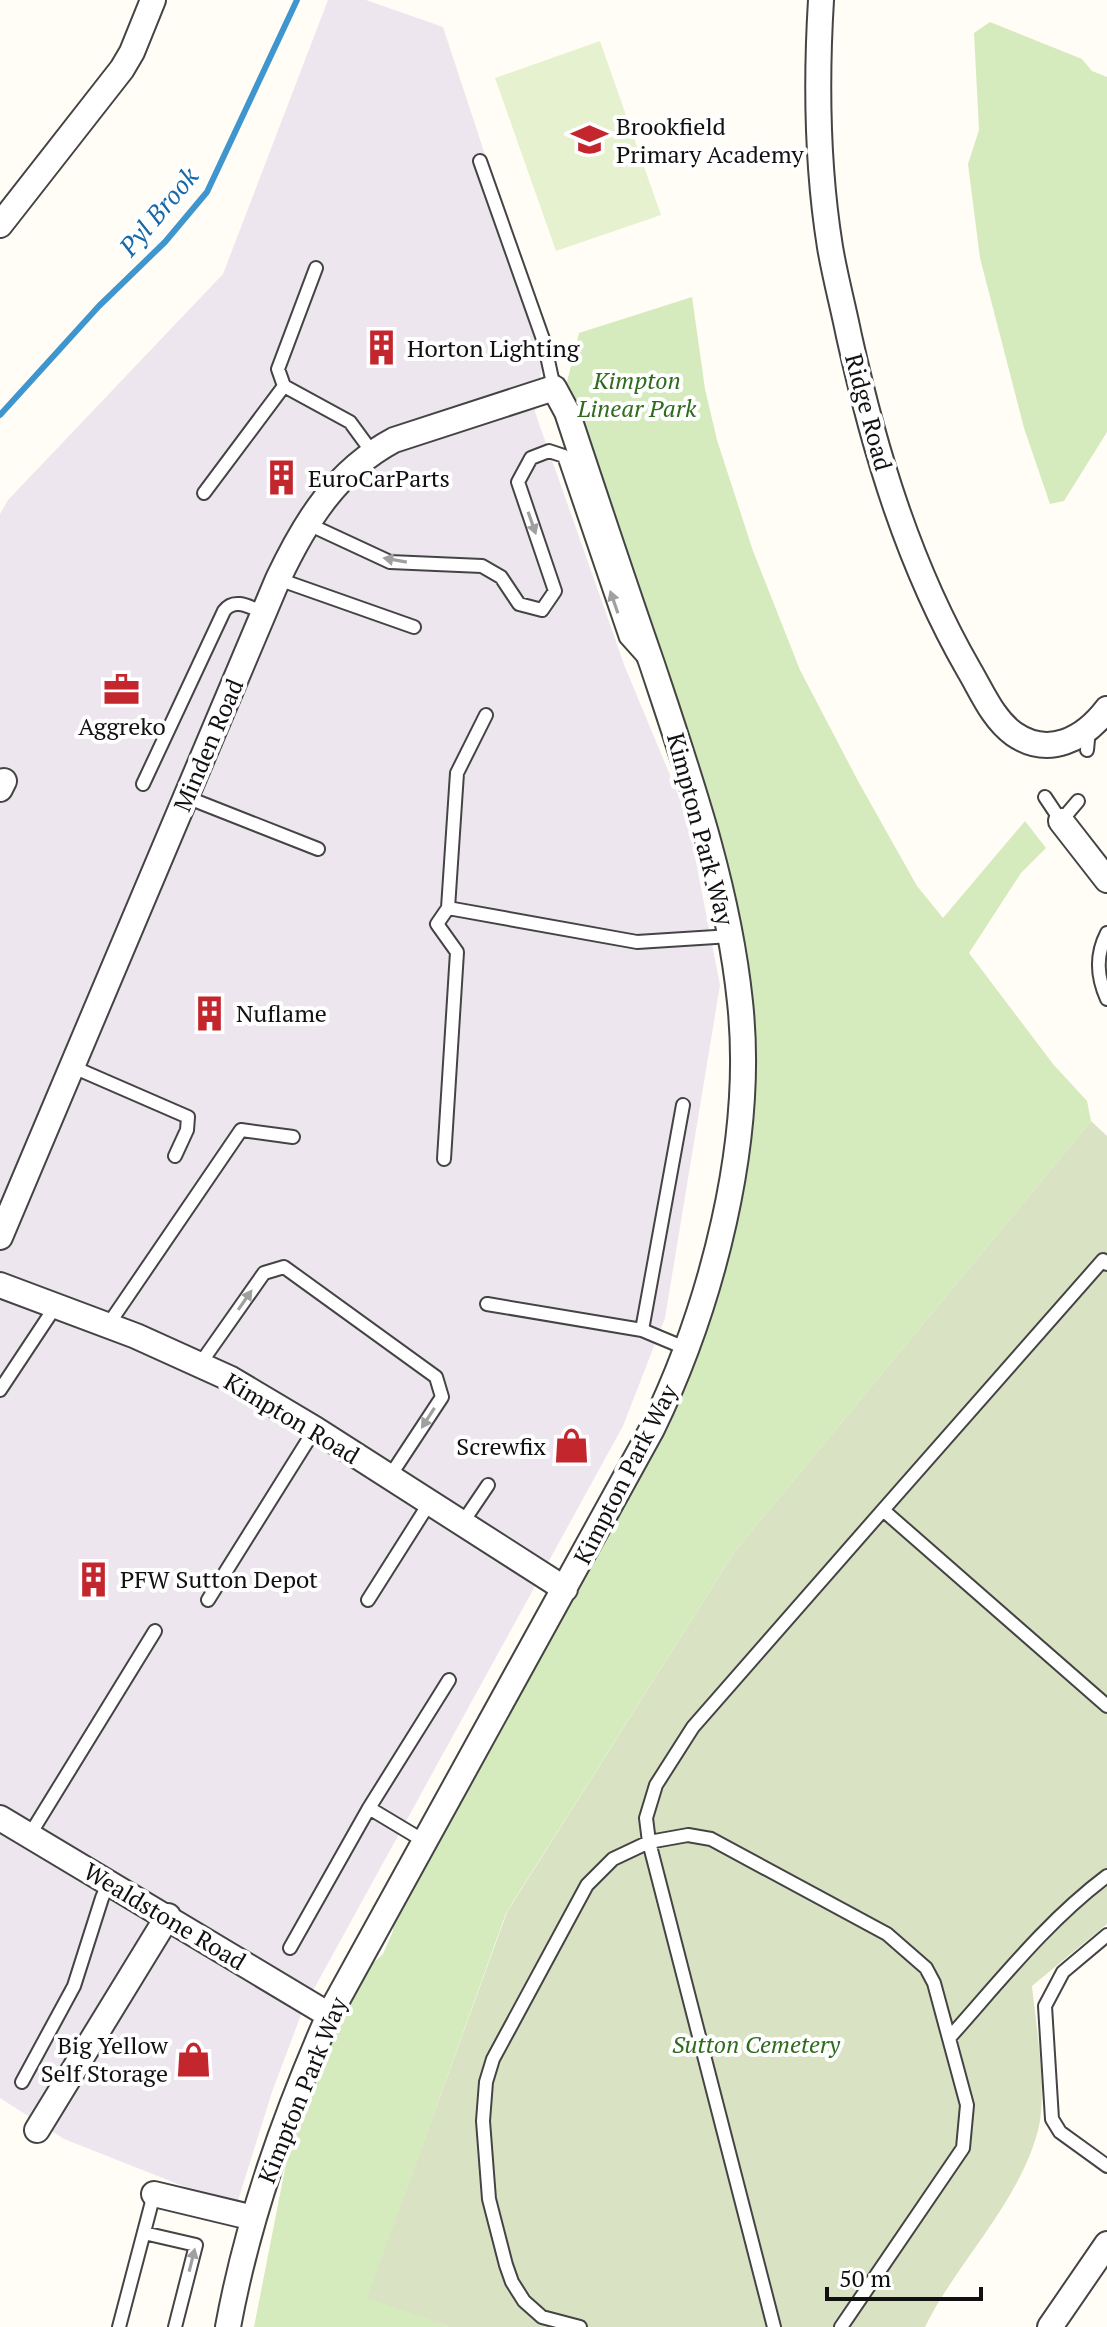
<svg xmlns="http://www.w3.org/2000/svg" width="1107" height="2327" viewBox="0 0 1107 2327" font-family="'PT Serif',serif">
<rect width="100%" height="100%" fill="#fffdf5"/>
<!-- industrial -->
<path fill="#eee6ef" d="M328,0H366L443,27L546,340L535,412L625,667L687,816L720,985L665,1318L623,1426L304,2007L272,2092L236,2207L64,2139L0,2098V514L8,500L223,274Z"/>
<!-- green -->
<path fill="#d5ebbd" d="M990,22L1082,59L1092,71L1107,77V432L1064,501L1050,504L1024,428L980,258L968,164L979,130L974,33Z
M692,297L705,389L717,440L753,551L800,670L858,781L917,886L943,918L1025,821L1046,848L1021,873L969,953L1053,1064L1087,1101L1091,1121L735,1551L506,1913L368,2297L449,2327H254L290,2143L322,2056L332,2039L339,2014L355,1979L383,1954L393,1931L395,1900L657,1435L736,1224L756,1032L736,910L714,814L564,394L579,333Z"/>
<!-- cemetery -->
<path fill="#d9e3c4" d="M1091,1121L1107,1136V1924L1032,1986C1036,2025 1047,2089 1039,2126C1022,2200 958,2260 925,2327H449L367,2298L507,1912L735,1551Z"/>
<!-- pitch -->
<path fill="#e6f2cf" d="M600,41L661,215L556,251L495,78Z"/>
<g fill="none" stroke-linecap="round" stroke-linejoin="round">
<!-- stream -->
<path stroke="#3f96cf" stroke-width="6" d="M0,415L99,306L165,242L207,192L297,0"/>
<defs>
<path id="lane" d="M480,161L544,342L554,388
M316,268L278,369L284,386L350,422L372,452
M204,493L284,386
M306,523L390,562L482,566L501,577L519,604L542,610L555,591L518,482L531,458L549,451L564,456L626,638L643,657
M278,579L414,627
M486,715L457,773L448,908L637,942L731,936
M1087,750L1089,729
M143,784L224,611C234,597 250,607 264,613
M186,797L318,849
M1045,797L1061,821L1078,801
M1107,933C1095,956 1097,977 1107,999
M73,1067L188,1117L187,1130L175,1156
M683,1105L642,1330L685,1348
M444,1159L457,952L437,924L448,908
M1107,1264L1103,1260L883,1510L1107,1706
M487,1304L642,1330
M108,1325L241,1130L293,1137
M200,1364L264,1273L284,1267L436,1377L442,1397L390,1476
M0,1390L55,1307
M463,1522L488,1485
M208,1600L315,1429
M368,1600L430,1502
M369,1808L424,1841
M29,1836L155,1631
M1107,1935L1063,1972L1045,2006L1052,2119L1060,2132L1107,2166
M290,1948L369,1808L449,1680
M950,2037C1000,1981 1047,1921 1107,1876
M22,2082L74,1986L102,1898L109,1882
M144,2233L196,2245L175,2327
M119,2327L154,2194
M580,2327L542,2317L524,2301L512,2282L506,2265L489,2199L483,2121L486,2082L493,2059L587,1885L613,1859L649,1842L688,1835L711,1839L887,1934L926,1968L934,1983L967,2105L963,2148L841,2327
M774,2327L649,1842L646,1818L656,1785L693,1727L883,1510"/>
<path id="street" d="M821,0C816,82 817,166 830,247C835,277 843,306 849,336C875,453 909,566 969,670C982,692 993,719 1014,734C1049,758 1084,739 1107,709
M0,225L122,69L132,52L153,0
M0,789L4,781
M1061,821L1107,880
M0,1237L278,579C305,522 336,471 394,440L554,388L567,412C595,496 623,581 652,664C689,775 728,886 740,1002C755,1141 712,1305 652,1429L329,2015C285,2116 248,2218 228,2327
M0,1285L136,1336L231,1379L315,1429L565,1589
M0,1818L329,2015
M37,2130L168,1916
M154,2194L254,2218
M1050,2327L1107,2244"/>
</defs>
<!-- lane casing -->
<use href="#lane" stroke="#444" stroke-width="16"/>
<!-- street casing -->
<use href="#street" stroke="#444" stroke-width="28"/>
<!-- lane -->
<use href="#lane" stroke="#fff" stroke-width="12"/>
<!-- street -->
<use href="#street" stroke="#fff" stroke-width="24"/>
</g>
<!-- one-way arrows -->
<defs><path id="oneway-solid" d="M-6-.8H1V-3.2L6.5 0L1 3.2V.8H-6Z" transform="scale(2)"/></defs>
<g fill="#a0a0a0">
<use href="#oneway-solid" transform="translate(532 523) rotate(71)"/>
<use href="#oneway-solid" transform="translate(395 560) rotate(-170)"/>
<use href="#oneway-solid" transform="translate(614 602) rotate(-109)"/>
<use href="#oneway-solid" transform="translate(245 1300) rotate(-55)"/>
<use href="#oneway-solid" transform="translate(428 1418) rotate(123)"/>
<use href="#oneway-solid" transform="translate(192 2260) rotate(-76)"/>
</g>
<!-- icons -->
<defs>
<symbol id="school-bare" viewBox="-9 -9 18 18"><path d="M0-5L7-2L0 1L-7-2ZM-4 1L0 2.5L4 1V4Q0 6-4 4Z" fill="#c4262e" stroke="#fff" stroke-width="2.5" paint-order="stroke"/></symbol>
<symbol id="building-bare" viewBox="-9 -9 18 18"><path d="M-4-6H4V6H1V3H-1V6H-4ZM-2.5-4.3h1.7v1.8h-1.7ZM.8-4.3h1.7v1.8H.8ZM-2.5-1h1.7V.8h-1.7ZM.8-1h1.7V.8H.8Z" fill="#c4262e" stroke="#fff" stroke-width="2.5" paint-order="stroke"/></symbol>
<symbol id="office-bare" viewBox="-9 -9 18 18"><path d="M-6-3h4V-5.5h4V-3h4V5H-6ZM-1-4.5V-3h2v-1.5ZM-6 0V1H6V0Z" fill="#c4262e" stroke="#fff" stroke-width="2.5" paint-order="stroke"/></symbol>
<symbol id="shop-bare" viewBox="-9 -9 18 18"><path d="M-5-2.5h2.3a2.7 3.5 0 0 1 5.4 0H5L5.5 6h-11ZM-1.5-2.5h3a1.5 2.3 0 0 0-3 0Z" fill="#c4262e" stroke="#fff" stroke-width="2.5" paint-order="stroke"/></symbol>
</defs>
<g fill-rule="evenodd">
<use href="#school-bare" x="564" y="114" width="51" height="51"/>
<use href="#building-bare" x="356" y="322" width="51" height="51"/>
<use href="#building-bare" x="256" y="452" width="51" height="51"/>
<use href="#office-bare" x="96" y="664" width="51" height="51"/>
<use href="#building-bare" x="184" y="988" width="51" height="51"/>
<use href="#shop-bare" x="546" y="1420" width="51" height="51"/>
<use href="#building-bare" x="68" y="1554" width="51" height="51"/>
<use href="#shop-bare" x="168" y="2034" width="51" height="51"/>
</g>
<g text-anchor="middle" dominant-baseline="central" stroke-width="8" stroke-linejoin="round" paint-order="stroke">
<!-- poi labels -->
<g font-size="24" fill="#111" stroke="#fff" text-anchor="start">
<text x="616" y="126">Brookfield<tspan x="616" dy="28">Primary Academy</tspan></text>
<text x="407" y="348">Horton Lighting</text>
<text x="308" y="478">EuroCarParts</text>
<text x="122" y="726" text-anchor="middle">Aggreko</text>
<text x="236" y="1013">Nuflame</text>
<text x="546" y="1446" text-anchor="end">Screwfix</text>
<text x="120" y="1579">PFW Sutton Depot</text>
<text x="168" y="2045" text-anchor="end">Big Yellow<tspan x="168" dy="28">Self Storage</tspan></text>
</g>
<!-- park labels -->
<g font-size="24" font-style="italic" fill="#2f6b1f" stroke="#fff">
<text x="637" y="380">Kimpton<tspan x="637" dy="28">Linear Park</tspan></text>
<text x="756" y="2044">Sutton Cemetery</text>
</g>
<!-- street labels -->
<g font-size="24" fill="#111" stroke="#fff">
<text transform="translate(869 412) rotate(75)">Ridge Road</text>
<text transform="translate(208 745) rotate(-67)">Minden Road</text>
<text transform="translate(701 829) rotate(75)">Kimpton Park Way</text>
<text transform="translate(292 1418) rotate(31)">Kimpton Road</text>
<text transform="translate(625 1474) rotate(-63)">Kimpton Park Way</text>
<text transform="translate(165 1916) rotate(31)">Wealdstone Road</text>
<text transform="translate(302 2090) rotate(-68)">Kimpton Park Way</text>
</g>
<!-- water labels -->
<g font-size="26" font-style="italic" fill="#1768a6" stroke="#fff">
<text transform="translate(158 211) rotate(-50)">Pyl Brook</text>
</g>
</g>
<!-- scale -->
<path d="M827 2287v12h154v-12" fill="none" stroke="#111111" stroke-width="4"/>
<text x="839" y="2287" font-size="24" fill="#111111" stroke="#ffffff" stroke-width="6" paint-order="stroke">50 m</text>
</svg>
